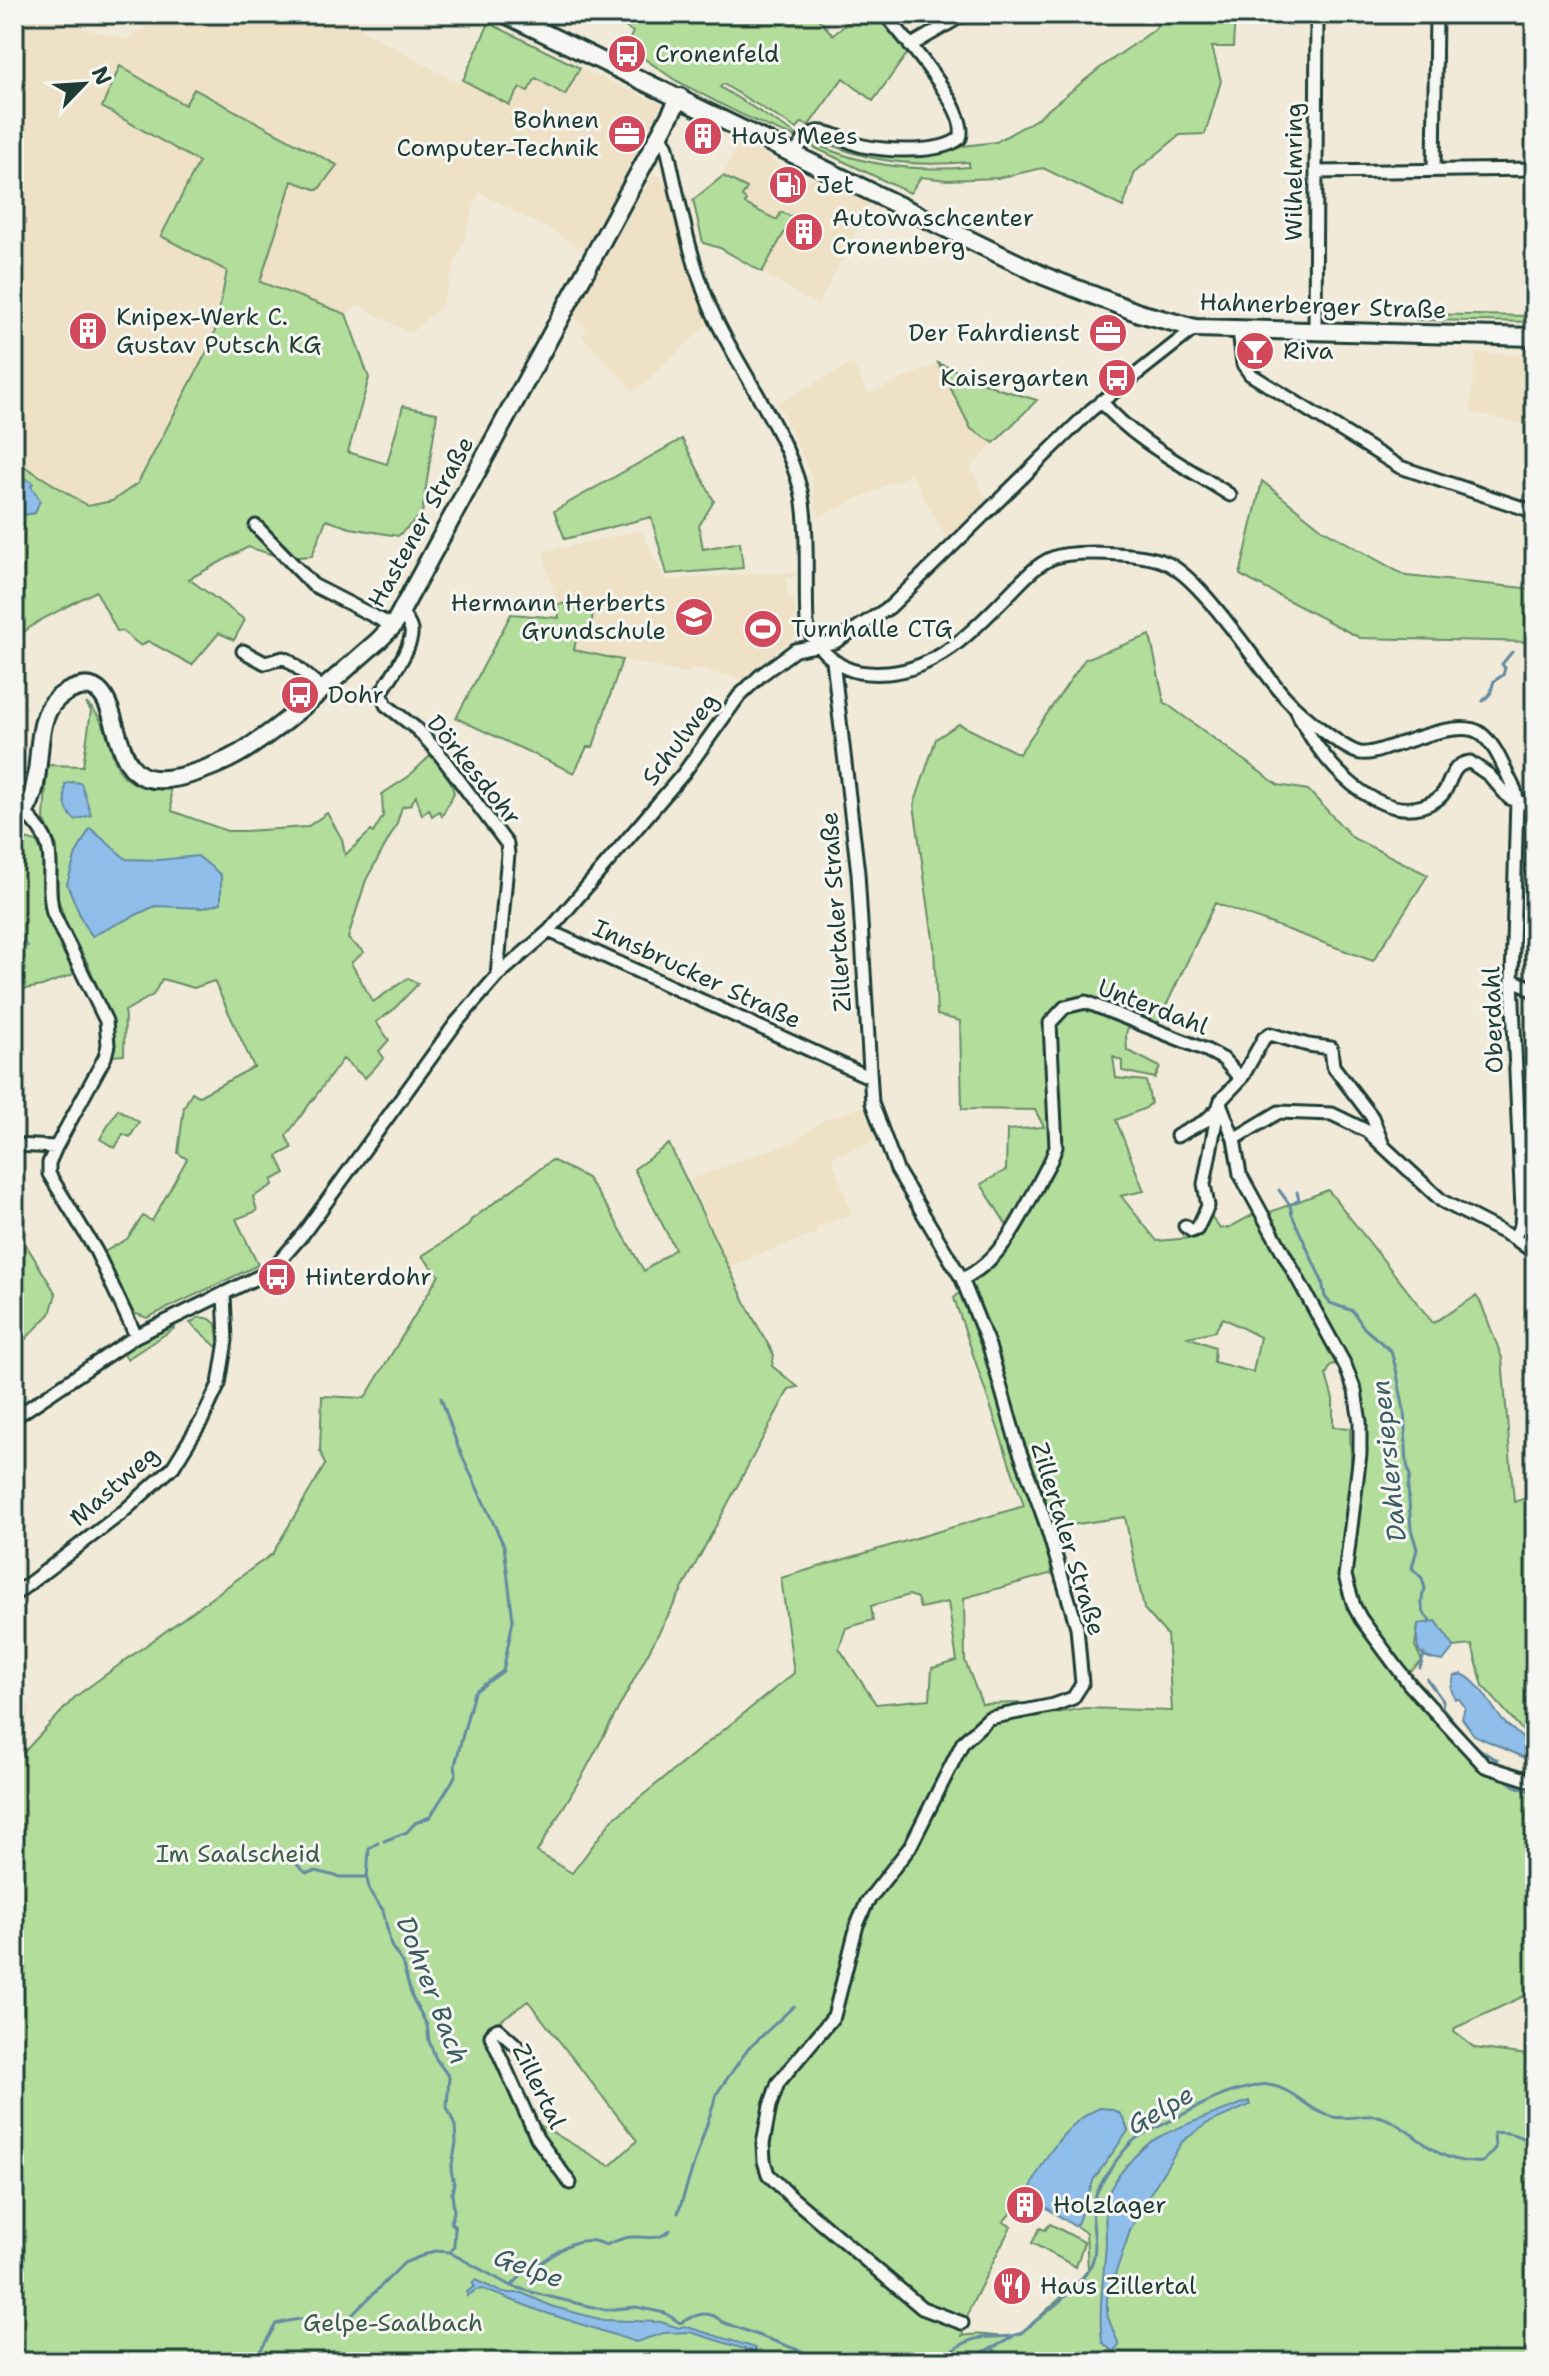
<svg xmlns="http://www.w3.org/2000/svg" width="1549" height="2376" viewBox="0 0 1549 2376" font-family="'Shantell Sans',sans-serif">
<rect width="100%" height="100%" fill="#f1ead8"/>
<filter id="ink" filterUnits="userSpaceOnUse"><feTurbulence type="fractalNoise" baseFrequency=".0125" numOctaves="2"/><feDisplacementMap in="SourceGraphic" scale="16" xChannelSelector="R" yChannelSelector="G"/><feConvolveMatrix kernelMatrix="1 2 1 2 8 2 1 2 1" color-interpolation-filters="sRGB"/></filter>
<g filter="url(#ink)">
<!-- built -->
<path fill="#eee1c6" d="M14,14H70L72,25L127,40L164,14H239L252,19L274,14H333L457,82L463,80L508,105L521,88L536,78L565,95L580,68L662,104L585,249L479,192L441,307L410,333L358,305L346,314L260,283L292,180L194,89L186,105L102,107L199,162L162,237L227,271L213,340L138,484L112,501L88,506L14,460Z
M739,140L765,153L779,166L802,177L816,178L869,203L818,306L762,272L793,217L777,220L744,204L742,198L747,188L723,176Z
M657,175L666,181L707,325L634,392L582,336L587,330L573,315L650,178Z
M1476,353L1535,355V428L1470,411Z
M852,363L869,394L938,363L971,429L994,443L970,468L987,499L947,539L911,474L818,517L811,475L778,403Z
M639,531L642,532L665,580L740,574L795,573V577L787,578V596L795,597V636L742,679L692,668L690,674L574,650L578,630L594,602L557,604L543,552Z
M864,1106L876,1141L832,1157L852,1215L816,1228L817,1233L726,1267L690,1180L792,1142L826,1119Z
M14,1685L33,1711L14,1733Z"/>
<!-- green -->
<path fill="#b2dd9b" stroke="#688d68" stroke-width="2" fill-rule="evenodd" d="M605,14H814L833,35L858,14H881L909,51L873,101L843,78L809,125L801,123L797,129L723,84L720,87L797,135L796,137C756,124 715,101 677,81C660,72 642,51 623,53L633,32Z
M1166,14H1235L1233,47H1212L1221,81L1205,134L1180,135L1135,172L1123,207L1043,168L998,178L947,180L921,177L910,193L807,144L809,141C860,166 913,172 969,167V162C916,167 863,163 815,137L823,136L857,148L954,147L996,142L1035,120L1100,68L1154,30Z
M489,23L580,68L565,95L536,78L528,91L520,88L509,105L463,80Z
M120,66L185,105L194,89L337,165L318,190L292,181L260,282L346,314L369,378L348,452L387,464L403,406L437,413L422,514L398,536L350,528L326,520L312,556L283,558L248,547L189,579L245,620L234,640L219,633L192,665L148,641L141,646L122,631H117L96,591L39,621L14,639V516L35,513L19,473L14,472V460L88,506L112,501L138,483L213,340L227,271L161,236L199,162L102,107Z
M723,176L747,188L742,197L746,200L745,204L777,220L781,212L793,217L762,272L720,248L703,243L693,200Z
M1410,314L1535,316V322L1417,320Z
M938,363L999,389L1037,400L994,443L971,429Z
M682,439L714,501L699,526L703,549L740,542L743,568L667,574L651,517L565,539L554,511Z
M1262,481L1322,529L1406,576L1535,589V642L1360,638L1240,575Z
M594,602L591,630H578L574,650L622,660L593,747H587L574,773L456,718L511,614L559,618L557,604Z
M1150,635L1164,702L1278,785L1308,790L1353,838L1428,875L1373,961L1215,903L1156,1027L1130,1019L1126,1034L1127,1050L1160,1067L1155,1078L1122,1071V1061L1113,1057L1116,1078L1146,1081L1151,1103L1146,1108L1116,1120L1144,1191L1121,1196L1157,1241L1201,1237L1207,1218L1212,1217L1220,1229L1230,1227L1256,1213L1287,1269L1265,1214L1328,1190L1433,1323L1476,1296L1481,1303L1502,1358L1514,1502L1535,1495V1737L1523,1731L1483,1686L1472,1645L1454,1647L1436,1621L1418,1625L1415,1646L1422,1661L1410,1672L1485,1760L1535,1784V1991L1455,2028L1454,2032L1475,2048L1535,2056V2362H14V1763L75,1697L272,1554L325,1465L320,1451L322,1396L365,1398L439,1275L422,1256L468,1226L471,1220L552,1160L587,1178L611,1213L644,1271L675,1249L634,1169L669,1144L751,1314L774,1355L772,1366L798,1387L789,1389L585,1771L537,1852L572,1873L612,1820L794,1673L781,1578L1024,1506L954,1298L1012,1243L1009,1230L1015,1222L1008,1227L981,1184L1006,1170L1007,1130L1044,1127L1035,1110L962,1109L960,1021L937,1015L934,946L914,805L936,739L959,724L1019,754L1085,659ZM1223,1318L1260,1337L1253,1372L1214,1362L1215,1347L1188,1337L1215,1331ZM1345,1362L1360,1422L1352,1490L1350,1428L1333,1427V1399L1326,1375L1331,1365ZM1125,1517L1144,1609L1167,1635L1172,1711L1085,1708L1034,1717L1022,1703L982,1704L965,1661L964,1598L1053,1573L1043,1529ZM909,1595L917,1598L920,1608L948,1602L957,1661L932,1668L930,1699L876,1704L839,1648L846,1628L873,1620L871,1606ZM528,2001L637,2141L610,2166L518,2112L484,2032ZM1028,2193V2195L1086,2233L1088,2270L1075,2285L1021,2333C1002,2342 984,2330 962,2336L970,2308L1011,2226L1003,2222Z
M86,703C126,734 92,790 170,790L172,811L227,831H245L307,827L327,813L342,839L345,855L371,831L373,833L383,816L382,794L408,777L432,754L449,775L454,793L442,816L439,811L432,816L429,809L422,815L416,796L410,805L402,807L396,826L366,880L350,931L348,939L364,952L351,963L373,1002L408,978L418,984L392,1011L376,1022L389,1040L379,1051L384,1058L365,1078L343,1059L286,1136L292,1148L277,1156L285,1173L272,1180L273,1185L253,1197L257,1211L236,1219L258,1265L147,1318L134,1313L129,1306L104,1252L127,1239L143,1216L152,1221L187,1159L178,1153L184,1107L192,1092L199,1096L254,1067L214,981L194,988L162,979L153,995L125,1011L124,1055L112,1056L109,1017L89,966L68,928L58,899L57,846L44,820L47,765L83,766L91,711Z
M14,774H28L23,794L14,811Z
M21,838L37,842C47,858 40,879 43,897C47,925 62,949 74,974L42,986L14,991V840Z
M118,1109L139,1122L130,1137L123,1134L115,1148L100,1139Z
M14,1225L56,1294L50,1314L14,1351Z
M200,1317L210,1319L216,1324L219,1349L190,1323Z
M172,1322L175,1328L127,1359L122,1351Z
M1050,2224L1084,2242L1076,2267L1032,2243L1040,2228L1045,2230Z"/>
<!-- water -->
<path fill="#90beea" stroke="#638aa1" stroke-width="2" d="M14,472L33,483L31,486L40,500L35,513L14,516Z
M72,782L81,783L91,815L75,820C64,811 64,798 65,784Z
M90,828L126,859L159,860L198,856L221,875V903L203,908L155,906L92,936L82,920L67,884L76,854Z
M1436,1621L1454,1647L1443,1661C1415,1658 1416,1650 1418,1624Z
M1462,1674C1482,1684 1489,1704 1503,1721C1514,1732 1526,1738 1534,1752L1525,1758L1474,1735L1462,1718L1465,1707L1459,1699H1455L1451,1689L1454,1676Z
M1249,2101L1250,2105L1206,2124L1182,2142L1140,2210L1130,2231L1107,2298V2315L1119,2345L1113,2352L1102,2342C1098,2308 1104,2277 1106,2243C1106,2229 1104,2214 1107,2200C1110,2181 1140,2147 1157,2138C1183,2124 1220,2112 1249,2101Z
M1100,2108C1119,2109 1123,2113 1128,2131L1094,2179L1077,2224L1074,2226L1028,2195C1040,2163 1065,2122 1100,2108Z
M475,2280L503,2293H522L554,2307L603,2320L661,2322L679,2328L684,2326L756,2348L754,2352L690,2332L663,2333L636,2342L540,2311L483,2289L476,2290L467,2296V2292L475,2286L472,2283Z"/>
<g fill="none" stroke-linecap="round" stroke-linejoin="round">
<!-- stream -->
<path stroke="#638aa1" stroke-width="3" d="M1483,701L1490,694L1494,681L1503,675L1505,668L1502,664L1512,652
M14,936L27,946
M1279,1190L1290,1205L1292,1215L1322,1281L1325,1297L1330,1303L1353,1311L1364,1328L1391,1351L1396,1369L1404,1410L1407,1464L1410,1476L1408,1487L1411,1529L1417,1549L1412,1568L1422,1578L1425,1589C1420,1599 1420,1612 1430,1620L1429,1623
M1290,1205L1299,1200L1297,1192
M1420,1668L1424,1654
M1427,1679L1443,1701L1442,1707C1458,1727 1474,1750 1498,1760
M1502,1777L1515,1786L1535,1793
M384,1841L407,1832L415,1823L430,1817L453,1780L456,1773L455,1765L474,1692L503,1671L513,1620L504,1546L458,1447L441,1398
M378,1843L369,1848L367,1879L370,1892L383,1910L391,1946L402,1962L412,1997L427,2025L429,2041L436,2059L449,2077L447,2107L455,2126L456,2143L451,2170L454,2184L452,2193L454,2212L451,2222L455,2227L454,2247L450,2252
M292,1860L306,1873L316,1871L339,1877H366
M678,2213L717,2093L748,2049L794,2006
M513,2284C519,2279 525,2270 531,2266C535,2264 540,2264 544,2261C563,2247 581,2233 606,2245C615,2241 621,2238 631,2237C646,2236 659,2242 670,2230
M994,2350L1005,2362
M254,2362L276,2324C303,2317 312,2317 338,2325L349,2318L404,2263L434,2251L449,2252L511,2286L542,2295L606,2310L636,2307L665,2313L680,2323C695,2315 708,2308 722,2322L831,2362
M871,2362C890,2359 909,2364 927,2362C943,2360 957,2345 972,2340C989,2334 1006,2340 1021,2333C1042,2315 1079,2290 1091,2265C1100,2246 1090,2225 1093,2205C1095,2188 1119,2155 1131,2143C1139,2134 1152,2130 1162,2125C1196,2109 1213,2095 1251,2087C1257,2086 1263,2083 1269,2085C1295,2089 1306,2110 1333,2117C1351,2121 1370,2111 1387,2119C1424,2137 1436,2165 1483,2162L1495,2148L1494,2133C1507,2131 1518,2135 1529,2141V2150L1535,2154
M962,2362C979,2352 995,2349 1012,2337"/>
<defs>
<path id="minor" d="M910,46L965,14
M660,133L667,147C680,205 691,269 717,322C744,377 786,432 801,491C809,528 805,585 807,624C811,642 830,660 846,668C859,674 874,674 888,673C942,668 977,626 1013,590C1024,579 1035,566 1050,559C1072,549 1142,553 1164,562C1201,576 1256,665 1286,698C1299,712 1342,749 1360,753C1371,755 1385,748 1396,745C1415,739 1462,720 1480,733C1497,745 1505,772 1515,790L1517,799L1512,980L1522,1210L1521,1225L1514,1238
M795,154C800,146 806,134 816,132C830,130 849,143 863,146C888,151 941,154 960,138C971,111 902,36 885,14
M1434,170L1436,14
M1316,172L1535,169
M1239,330L1243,364L1250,374L1400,467L1535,512
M1315,330L1317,14
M1101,401C1134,441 1187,467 1230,495
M256,526L313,585L393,626
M401,613C405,618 410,624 411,630C414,646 389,679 381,693L386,705L418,730L438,752L507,844L508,854L497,976
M243,651L265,663L283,658L288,660L322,688
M833,661L858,873L872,1103L897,1170L962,1279L989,1346L1017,1444L1045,1521L1077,1627L1082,1684L1073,1698L1054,1705L989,1718L963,1742L910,1847L867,1902L857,1925L834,2016L778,2083L770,2106L763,2144L764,2161L768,2174L790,2196L922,2308L962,2323
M1297,711C1315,755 1381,834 1436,800C1453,790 1447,764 1470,762L1489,775L1509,798L1527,804L1535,811
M26,814C65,851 42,867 53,913L106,1021L108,1045L105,1057L56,1147L49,1163V1174L96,1251L136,1336
M549,931L869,1077
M1512,980L1527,986L1535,993
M1220,1103L1234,1139L1240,1174L1345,1365L1355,1391L1360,1422V1454L1345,1576L1354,1606L1361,1619L1410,1685L1485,1766L1535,1782
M1177,1136L1205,1121L1218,1109L1221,1100L1241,1079L1264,1038L1270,1034L1308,1045L1331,1048L1333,1066L1372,1117L1383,1145
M1234,1139L1279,1112L1332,1114L1367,1131L1442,1201L1514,1238L1535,1253
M14,1145L56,1147
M1185,1226L1192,1231L1197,1229L1208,1206L1204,1184L1218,1110
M962,1279C1008,1258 1027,1202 1051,1160L1056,1147L1050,1023L1065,1007L1086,1002L1206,1050L1223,1059L1241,1079
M14,1418L136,1336L260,1276L278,1263L303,1234L456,1023L497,976L549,931L683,774L739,696L761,675L795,650L835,642L890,607L1091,410L1195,328
M14,1595L123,1512L173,1467L202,1420L219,1384L226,1341L224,1293
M516,2045L498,2029L494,2031L491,2036L537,2138L570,2183"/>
<path id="secondary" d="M505,14L1044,276L1139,313L1195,328L1535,337
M14,824C55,790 22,717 65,693C127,659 103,767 148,778C175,785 228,762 251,746C296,716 337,676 378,641L393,626L680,97"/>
</defs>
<!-- minor casing -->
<use href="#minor" stroke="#1f3d34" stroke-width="17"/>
<!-- secondary casing -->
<use href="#secondary" stroke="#1f3d34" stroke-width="22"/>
<!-- minor -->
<use href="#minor" stroke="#f6f6f2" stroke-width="11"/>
<!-- secondary -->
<use href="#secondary" stroke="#f6f6f2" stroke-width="16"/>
</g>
</g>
<!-- icons -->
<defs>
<symbol id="bus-disc" viewBox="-11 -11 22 22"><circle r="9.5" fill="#d1495b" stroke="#f6f6f2"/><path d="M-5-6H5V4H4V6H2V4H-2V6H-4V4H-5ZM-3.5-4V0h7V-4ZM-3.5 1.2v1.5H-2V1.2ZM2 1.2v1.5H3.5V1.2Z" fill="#fff"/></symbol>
<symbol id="office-disc" viewBox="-11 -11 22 22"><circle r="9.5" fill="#d1495b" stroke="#f6f6f2"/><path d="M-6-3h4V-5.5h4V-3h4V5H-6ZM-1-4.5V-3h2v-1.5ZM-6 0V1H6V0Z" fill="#fff"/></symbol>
<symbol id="building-disc" viewBox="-11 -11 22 22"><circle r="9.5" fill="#d1495b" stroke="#f6f6f2"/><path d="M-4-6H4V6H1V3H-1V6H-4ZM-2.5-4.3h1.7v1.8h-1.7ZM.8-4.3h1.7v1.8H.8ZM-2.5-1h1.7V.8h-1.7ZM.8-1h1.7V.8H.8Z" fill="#fff"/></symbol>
<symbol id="fuel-disc" viewBox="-11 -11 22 22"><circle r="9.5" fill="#d1495b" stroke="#f6f6f2"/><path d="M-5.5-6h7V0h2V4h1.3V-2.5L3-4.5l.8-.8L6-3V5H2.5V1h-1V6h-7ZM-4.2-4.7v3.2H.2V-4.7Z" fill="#fff"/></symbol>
<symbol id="bar-disc" viewBox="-11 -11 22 22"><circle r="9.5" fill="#d1495b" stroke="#f6f6f2"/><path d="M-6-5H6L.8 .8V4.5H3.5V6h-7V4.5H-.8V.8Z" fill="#fff"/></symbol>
<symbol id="school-disc" viewBox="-11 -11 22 22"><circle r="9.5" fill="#d1495b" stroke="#f6f6f2"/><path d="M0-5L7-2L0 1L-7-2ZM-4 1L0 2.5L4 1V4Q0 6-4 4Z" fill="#fff"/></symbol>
<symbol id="stadium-disc" viewBox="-11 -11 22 22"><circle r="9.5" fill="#d1495b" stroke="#f6f6f2"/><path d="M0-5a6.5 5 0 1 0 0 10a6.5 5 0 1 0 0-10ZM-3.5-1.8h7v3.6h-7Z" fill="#fff"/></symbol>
<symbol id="restaurant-disc" viewBox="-11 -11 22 22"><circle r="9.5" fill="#d1495b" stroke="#f6f6f2"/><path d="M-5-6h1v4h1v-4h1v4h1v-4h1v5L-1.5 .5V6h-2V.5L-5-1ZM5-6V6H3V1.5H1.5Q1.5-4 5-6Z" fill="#fff"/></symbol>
</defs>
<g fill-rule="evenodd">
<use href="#bus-disc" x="605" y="32" width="44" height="44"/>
<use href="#office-disc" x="605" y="112" width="44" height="44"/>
<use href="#building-disc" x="681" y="114" width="44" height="44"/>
<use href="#fuel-disc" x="766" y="163" width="44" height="44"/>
<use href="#building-disc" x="782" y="210" width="44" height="44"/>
<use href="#building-disc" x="66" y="309" width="44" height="44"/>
<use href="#office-disc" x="1086" y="311" width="44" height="44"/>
<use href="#bar-disc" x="1233" y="329" width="44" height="44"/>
<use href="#bus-disc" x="1095" y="356" width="44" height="44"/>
<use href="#school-disc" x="672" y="595" width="44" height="44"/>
<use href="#stadium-disc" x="741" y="607" width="44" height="44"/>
<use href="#bus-disc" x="278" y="673" width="44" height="44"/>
<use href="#bus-disc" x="255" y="1255" width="44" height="44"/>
<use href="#building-disc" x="1003" y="2183" width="44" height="44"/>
<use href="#restaurant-disc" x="990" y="2264" width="44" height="44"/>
</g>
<g text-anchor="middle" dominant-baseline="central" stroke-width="6" stroke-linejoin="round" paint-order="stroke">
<!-- poi labels -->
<g font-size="24" fill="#1f3d34" stroke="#f6f6f2" text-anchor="start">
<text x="655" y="54">Cronenfeld</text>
<text x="599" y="120" text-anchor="end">Bohnen<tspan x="599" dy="28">Computer-Technik</tspan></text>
<text x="731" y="136">Haus Mees</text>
<text x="816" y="185">Jet</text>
<text x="832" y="218">Autowaschcenter<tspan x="832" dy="28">Cronenberg</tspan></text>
<text x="116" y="317">Knipex-Werk C.<tspan x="116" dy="28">Gustav Putsch KG</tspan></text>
<text x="1080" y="333" text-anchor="end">Der Fahrdienst</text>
<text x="1283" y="351">Riva</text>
<text x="1089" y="378" text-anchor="end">Kaisergarten</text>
<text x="666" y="603" text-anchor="end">Hermann Herberts<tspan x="666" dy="28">Grundschule</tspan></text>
<text x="791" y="629">Turnhalle CTG</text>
<text x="328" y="695">Dohr</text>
<text x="305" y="1277">Hinterdohr</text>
<text x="1053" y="2205">Holzlager</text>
<text x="1040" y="2286">Haus Zillertal</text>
</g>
<!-- street labels -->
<g font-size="24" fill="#1f3d34" stroke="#f6f6f2">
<text transform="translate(1294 172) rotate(-90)">Wilhelmring</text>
<text transform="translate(1323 306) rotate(2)">Hahnerberger Straße</text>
<text transform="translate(421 522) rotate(-61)">Hastener Straße</text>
<text transform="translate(680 739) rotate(-53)">Schulweg</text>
<text transform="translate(474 770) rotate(51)">Dörkesdohr</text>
<text transform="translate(836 912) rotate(-94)">Zillertaler Straße</text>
<text transform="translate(697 974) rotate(25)">Innsbrucker Straße</text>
<text transform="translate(1153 1007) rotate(21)">Unterdahl</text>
<text transform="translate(1493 1020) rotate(-92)">Oberdahl</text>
<text transform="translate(114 1486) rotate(-41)">Mastweg</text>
<text transform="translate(1068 1539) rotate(73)">Zillertaler Straße</text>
<text transform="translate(539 2086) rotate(64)">Zillertal</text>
</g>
<!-- park labels -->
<g font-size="24" fill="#3c5d49" stroke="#f6f6f2">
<text x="238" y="1854">Im Saalscheid</text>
<text x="393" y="2323">Gelpe-Saalbach</text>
</g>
<!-- water labels -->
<g font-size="26" font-style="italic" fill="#3b5d62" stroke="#f6f6f2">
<text transform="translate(1388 1461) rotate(-96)">Dahlersiepen</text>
<text transform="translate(433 1990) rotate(69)">Dohrer Bach</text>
<text transform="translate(1160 2109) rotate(-30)">Gelpe</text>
<text transform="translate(529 2267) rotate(20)">Gelpe</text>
</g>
</g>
<!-- margin -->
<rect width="1549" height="2376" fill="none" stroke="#f6f6f2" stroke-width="48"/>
<rect x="24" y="24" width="1501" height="2328" fill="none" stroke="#1f3d34" stroke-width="3" filter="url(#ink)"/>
<!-- north arrow -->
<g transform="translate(84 84) rotate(65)" stroke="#f6f6f2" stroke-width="6" paint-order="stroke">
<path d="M0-6L14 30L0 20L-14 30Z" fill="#1f3d34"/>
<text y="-12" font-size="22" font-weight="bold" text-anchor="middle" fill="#1f3d34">N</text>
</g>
</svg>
